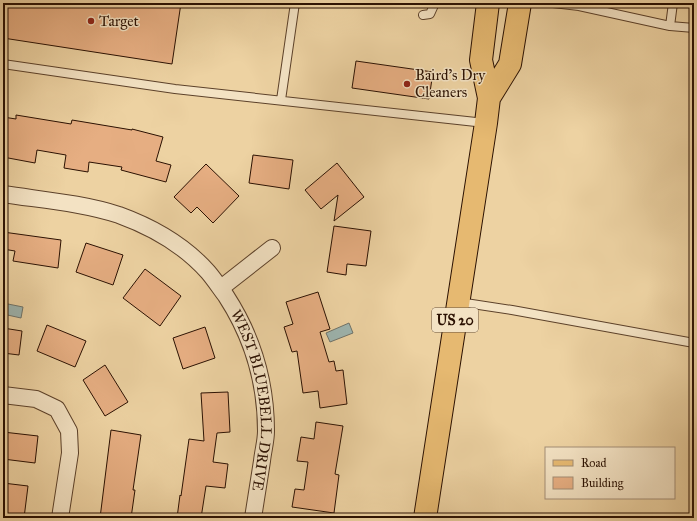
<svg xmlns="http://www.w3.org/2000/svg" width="697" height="521" viewBox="0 0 697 521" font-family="'IM FELL Great Primer',serif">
<rect width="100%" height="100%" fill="#edd2a2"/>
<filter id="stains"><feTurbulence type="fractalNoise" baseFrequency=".005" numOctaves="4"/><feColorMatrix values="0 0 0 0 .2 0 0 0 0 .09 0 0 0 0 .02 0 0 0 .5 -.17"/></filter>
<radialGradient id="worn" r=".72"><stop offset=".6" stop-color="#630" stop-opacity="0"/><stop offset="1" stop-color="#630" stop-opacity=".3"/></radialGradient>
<!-- water -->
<path fill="#9db5b0" stroke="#6f736a" d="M3,303L23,307L21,318L3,314Z
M349,323L353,333L330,342L326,333Z"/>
<!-- building -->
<path fill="#e6ae82" stroke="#2b1102" d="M3,3H181L172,64L3,38Z
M356,61L433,72L429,99L352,88Z
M16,115L71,124L72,120L132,130V129L163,137L156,161L171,165L166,182L121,170L122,167L89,162L88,172L64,168L66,155L37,150L35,163L3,157V117L16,119Z
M253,155L293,160L289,189L249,183Z
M337,163L364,197L334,221L338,195L321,209L305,190Z
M206,164L239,196L213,223L197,207L191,213L174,197Z
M334,226L371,231L366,266L347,264L346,275L327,272Z
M3,232L61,240L58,268L13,261L15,251L3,249Z
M86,243L123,255L113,285L76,272Z
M145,269L181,296L160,326L123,298Z
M318,292L330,329L320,332L329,362L334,361L336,371L343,370L347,404L320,408L318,391L303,393L297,351L292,352L284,327L293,324L286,302Z
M47,325L86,341L75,367L37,351Z
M205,327L215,358L183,369L173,338Z
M3,328L22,331L19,355L3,353Z
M105,365L128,402L105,416L83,380Z
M228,392L230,432L217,433L213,462L228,464L225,488L206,486L201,518H177L180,495L181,496L189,439L204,441L201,393Z
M316,422L343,426L335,474L339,475L334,513L292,507L295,489L304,490L308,462L297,461L301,437L314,439Z
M111,430L141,435L133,490H135L131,518H100Z
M3,432L38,436L35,463L3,459Z
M3,483L28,486L24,518H3Z"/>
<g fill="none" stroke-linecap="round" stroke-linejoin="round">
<defs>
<path id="lane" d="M553,3L579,6L670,26L694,28
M423,15L430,14L435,3
M670,26L673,3
M3,64L175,89L485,123
M281,100L295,3
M459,302L512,310L694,343"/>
<g id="street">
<path id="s1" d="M3,194C42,200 82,203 119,215C152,227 184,245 208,272C214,279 220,288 226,296C252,336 266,383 266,431C266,441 263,451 262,461C259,480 256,499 253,518"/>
<path d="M221,288L272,248"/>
<path d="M3,395L36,399L57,409L69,431L70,453L60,518"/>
</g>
<path id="primary" d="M488,3L481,60L489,98
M425,518L486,123L489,98L510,64L520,3"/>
</defs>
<!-- lane casing -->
<use href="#lane" stroke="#5c412a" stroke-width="10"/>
<!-- street casing -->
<use href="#street" stroke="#5c412a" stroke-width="18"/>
<!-- primary casing -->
<use href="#primary" stroke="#2b1102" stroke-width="24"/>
<!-- lane -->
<use href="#lane" stroke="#f3e2c3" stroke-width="8"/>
<!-- street -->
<use href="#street" stroke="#f3e2c3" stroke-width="16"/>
<!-- primary -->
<use href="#primary" stroke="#e6b971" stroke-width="22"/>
</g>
<!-- markers -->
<g fill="#8f2418" stroke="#f3e2c3" stroke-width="1.5">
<circle cx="91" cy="21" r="4"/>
<circle cx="407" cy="84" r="4"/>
</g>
<g text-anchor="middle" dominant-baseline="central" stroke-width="3" stroke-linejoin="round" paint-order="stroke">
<!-- shield labels -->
<rect fill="#f3e2c3" stroke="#67503c" stroke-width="1" x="432" y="308" width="46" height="24" rx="3"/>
<g font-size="14" font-weight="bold" fill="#2b1102">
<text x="455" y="320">US 20</text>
</g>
<!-- poi labels -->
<g font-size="15" fill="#2b1102" stroke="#f3e2c3" text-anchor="start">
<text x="99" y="21">Target</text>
<text x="415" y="75">Baird's Dry<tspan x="415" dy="17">Cleaners</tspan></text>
</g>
<!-- street labels -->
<g font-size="15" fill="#2b1102" stroke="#f3e2c3">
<text stroke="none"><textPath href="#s1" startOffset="365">WEST BLUEBELL DRIVE</textPath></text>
</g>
</g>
<!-- margin -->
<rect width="697" height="521" fill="none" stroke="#edd2a2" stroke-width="16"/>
<rect x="4" y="4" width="689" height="513" fill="none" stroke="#2b1102" stroke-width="2"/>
<rect x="8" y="8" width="681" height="505" fill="none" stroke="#2b1102"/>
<!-- legend -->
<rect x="545" y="447" width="130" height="52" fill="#f3e2c3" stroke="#a38e76"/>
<rect x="553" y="460" width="20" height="6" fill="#e6b971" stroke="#a38e76"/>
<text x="581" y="467" font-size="12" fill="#2b1102">Road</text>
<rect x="553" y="477" width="20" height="12" fill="#e6ae82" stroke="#a38e76"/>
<text x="581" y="487" font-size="12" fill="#2b1102">Building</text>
<rect width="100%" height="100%" filter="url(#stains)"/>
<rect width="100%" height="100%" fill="url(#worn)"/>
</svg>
